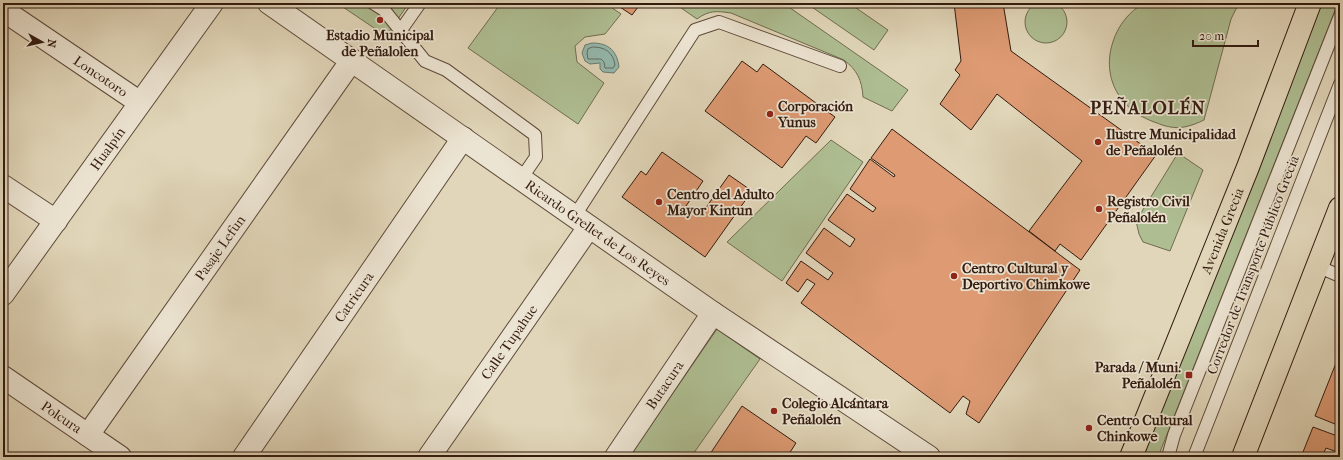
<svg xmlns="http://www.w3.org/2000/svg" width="1343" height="460" viewBox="0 0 1343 460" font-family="'IM FELL French Canon',serif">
<rect width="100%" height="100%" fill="#e1d6b9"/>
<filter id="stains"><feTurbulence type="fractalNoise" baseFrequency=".005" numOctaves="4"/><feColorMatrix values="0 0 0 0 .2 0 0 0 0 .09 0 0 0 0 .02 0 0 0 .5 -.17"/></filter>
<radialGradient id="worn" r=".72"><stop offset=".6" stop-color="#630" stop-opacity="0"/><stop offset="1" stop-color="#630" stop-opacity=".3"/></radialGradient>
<!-- green -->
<path fill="#aebe92" stroke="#706c50" d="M1025 22a21 21 0 1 1 42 0a21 21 0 1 1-42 0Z
M337,3H409L386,36Z
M501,3H605L621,14L605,34L585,37L575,46L577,62L604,83L578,124L468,48Z
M674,3H783L908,90L892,111L863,97C862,80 857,70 844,60L731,13C717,11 709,10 697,19Z
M806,3H849L888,30L874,50Z
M1145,3H1239L1231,19L1204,120C1198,123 1190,126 1184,127C1175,129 1164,126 1157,123C1114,109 1097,68 1119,28C1125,18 1134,8 1145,3Z
M1321,3H1338L1158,457H1142Z
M831,140L863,162L782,281L727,242Z
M1178,153L1203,170L1170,251L1143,242L1139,234L1136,221Z
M717,329L760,359L691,457H629Z"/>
<!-- water -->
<path fill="#94b9af" stroke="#6d7a6f" d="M592,43C609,43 617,51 619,67L614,73L603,72L600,69V63L590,64L585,61L582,53L585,45Z"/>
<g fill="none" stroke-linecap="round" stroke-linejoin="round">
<!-- shore -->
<path stroke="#646a5f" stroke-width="1" d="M593,47C605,47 613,52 615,65L613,68H605L604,62L601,59H588L587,53L588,49Z"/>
</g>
<!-- building -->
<path fill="#dd9a73" stroke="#331b0f" d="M614,3H641L632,15Z
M954,3H1003L1011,51L1156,155L1081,260L1060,244L1055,251L1029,231L1082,161L997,94L971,130L940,104L960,75L955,70L961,61Z
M742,61L757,72L763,64L835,117L816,143L806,136L782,168L705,111Z
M892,129L1080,270L979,423L966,414L970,401L963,396L950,413L801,303L815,284L807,279L798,292L786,283L801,261L828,280L833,273L806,253L824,228L850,247L855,239L828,220L847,194L873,212L876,208L850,189L870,159L894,177L895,175L871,158Z
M662,152L703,181L686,206L700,216L729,175L752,191L705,257L622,197L641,171L646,175Z
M1336,363L1340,364V426L1315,416Z
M742,406L796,443L787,457H708Z
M1313,427L1340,437V453L1326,448L1322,457H1301Z"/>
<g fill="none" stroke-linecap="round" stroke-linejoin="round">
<defs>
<path id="service" d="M373,3L384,10L425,61L446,70L535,135L536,157L521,179
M401,30L420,3
M574,217L695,30L719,22L840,66
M1317,266L1340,276
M1168,457L1174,435L1340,16
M1194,457L1340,84"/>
<g id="minor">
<path id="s1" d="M3,10L139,102"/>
<path d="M3,186L56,221"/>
<path id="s2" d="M3,294L212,3"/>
<path id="s3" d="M3,377L120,457"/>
<path id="s4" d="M88,435L352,60"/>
<path id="s5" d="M244,457L463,138"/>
<path id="s6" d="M429,457L589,227"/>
<path id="s7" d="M616,457L713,313"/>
</g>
<g id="tertiary">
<path id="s8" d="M269,3L713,313L929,457"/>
</g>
<g id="primary">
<path id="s9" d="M1131,457L1248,167L1310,3"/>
<path d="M1243,457L1340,208"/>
</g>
</defs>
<!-- service casing -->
<use href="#service" stroke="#5e4a3a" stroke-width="14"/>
<!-- minor casing -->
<use href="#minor" stroke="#5e4a3a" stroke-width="24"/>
<!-- tertiary casing -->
<use href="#tertiary" stroke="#5e4a3a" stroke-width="24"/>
<!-- primary casing -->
<use href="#primary" stroke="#331b0f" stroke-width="24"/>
<!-- service -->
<use href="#service" stroke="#ece4d2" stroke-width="12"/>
<!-- minor -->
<use href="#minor" stroke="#ece4d2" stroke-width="22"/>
<!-- tertiary -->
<use href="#tertiary" stroke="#ece4d2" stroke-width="22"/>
<!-- primary -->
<use href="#primary" stroke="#e1d6b9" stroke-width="22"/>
</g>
<!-- markers -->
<g fill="#8f2418" stroke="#ece4d2" stroke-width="1.5">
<circle cx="380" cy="20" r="4"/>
<circle cx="770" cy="114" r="4"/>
<circle cx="1098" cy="142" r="4"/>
<circle cx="659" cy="202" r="4"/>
<circle cx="1099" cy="209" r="4"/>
<circle cx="954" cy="276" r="4"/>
<rect x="1185" y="371" width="8" height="8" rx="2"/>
<circle cx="774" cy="411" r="4"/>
<circle cx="1089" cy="428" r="4"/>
</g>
<g text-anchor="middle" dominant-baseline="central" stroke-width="3.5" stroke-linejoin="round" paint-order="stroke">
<!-- poi labels -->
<g font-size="14" font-weight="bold" fill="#331b0f" stroke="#ece4d2" text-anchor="start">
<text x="380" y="35" text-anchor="middle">Estadio Municipal<tspan x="380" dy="16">de Peñalolen</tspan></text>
<text x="778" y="106">Corporación<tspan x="778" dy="16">Yunus</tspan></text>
<text x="1106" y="134">Ilustre Municipalidad<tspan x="1106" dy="16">de Peñalolén</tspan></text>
<text x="667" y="194">Centro del Adulto<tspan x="667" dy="16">Mayor Kintun</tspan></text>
<text x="1107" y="201">Registro Civil<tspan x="1107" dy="16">Peñalolén</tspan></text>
<text x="962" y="268">Centro Cultural y<tspan x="962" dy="16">Deportivo Chimkowe</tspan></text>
<text x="1181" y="367" text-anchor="end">Parada / Muni.<tspan x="1181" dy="16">Peñalolén</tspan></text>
<text x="782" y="403">Colegio Alcántara<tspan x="782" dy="16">Peñalolén</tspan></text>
<text x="1097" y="420">Centro Cultural<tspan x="1097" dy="16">Chinkowe</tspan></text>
</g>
<!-- street labels -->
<g font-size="14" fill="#331b0f" stroke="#ece4d2">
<text stroke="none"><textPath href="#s1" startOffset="118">Loncotoro</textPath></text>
<text stroke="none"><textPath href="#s2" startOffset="179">Hualpín</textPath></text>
<text stroke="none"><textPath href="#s9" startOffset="244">Avenida Grecia</textPath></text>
<text stroke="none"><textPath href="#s8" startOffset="401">Ricardo Grellet de Los Reyes</textPath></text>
<text stroke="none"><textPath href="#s4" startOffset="229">Pasaje Lefun</textPath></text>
<text transform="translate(1253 265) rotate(-69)">Corredor de Transporte Público Grecia</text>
<text stroke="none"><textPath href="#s5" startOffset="194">Catricura</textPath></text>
<text stroke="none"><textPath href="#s6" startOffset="140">Calle Tupahue</textPath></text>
<text stroke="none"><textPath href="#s7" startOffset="87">Butacura</textPath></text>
<text stroke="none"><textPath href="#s3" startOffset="71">Polcura</textPath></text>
</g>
<!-- district labels -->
<g font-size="18" font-weight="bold" letter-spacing="1" fill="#331b0f" stroke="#ece4d2">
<text x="1148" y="108">PEÑALOLÉN</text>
</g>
</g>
<!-- margin -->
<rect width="1343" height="460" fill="none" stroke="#e1d6b9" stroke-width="16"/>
<rect x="4" y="4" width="1335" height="452" fill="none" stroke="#331b0f" stroke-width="2"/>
<rect x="8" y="8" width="1327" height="444" fill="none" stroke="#331b0f"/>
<!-- north arrow -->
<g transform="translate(42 42) rotate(98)" stroke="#ece4d2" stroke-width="3" paint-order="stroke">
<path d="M0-3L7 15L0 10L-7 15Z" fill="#331b0f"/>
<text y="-6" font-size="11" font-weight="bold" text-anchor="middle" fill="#331b0f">N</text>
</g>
<!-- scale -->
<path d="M1193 40v6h65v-6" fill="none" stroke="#331b0f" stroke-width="2"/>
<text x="1199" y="40" font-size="12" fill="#331b0f" stroke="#ece4d2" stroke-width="3" paint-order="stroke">20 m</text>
<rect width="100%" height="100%" filter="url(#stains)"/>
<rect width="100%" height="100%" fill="url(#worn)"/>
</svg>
